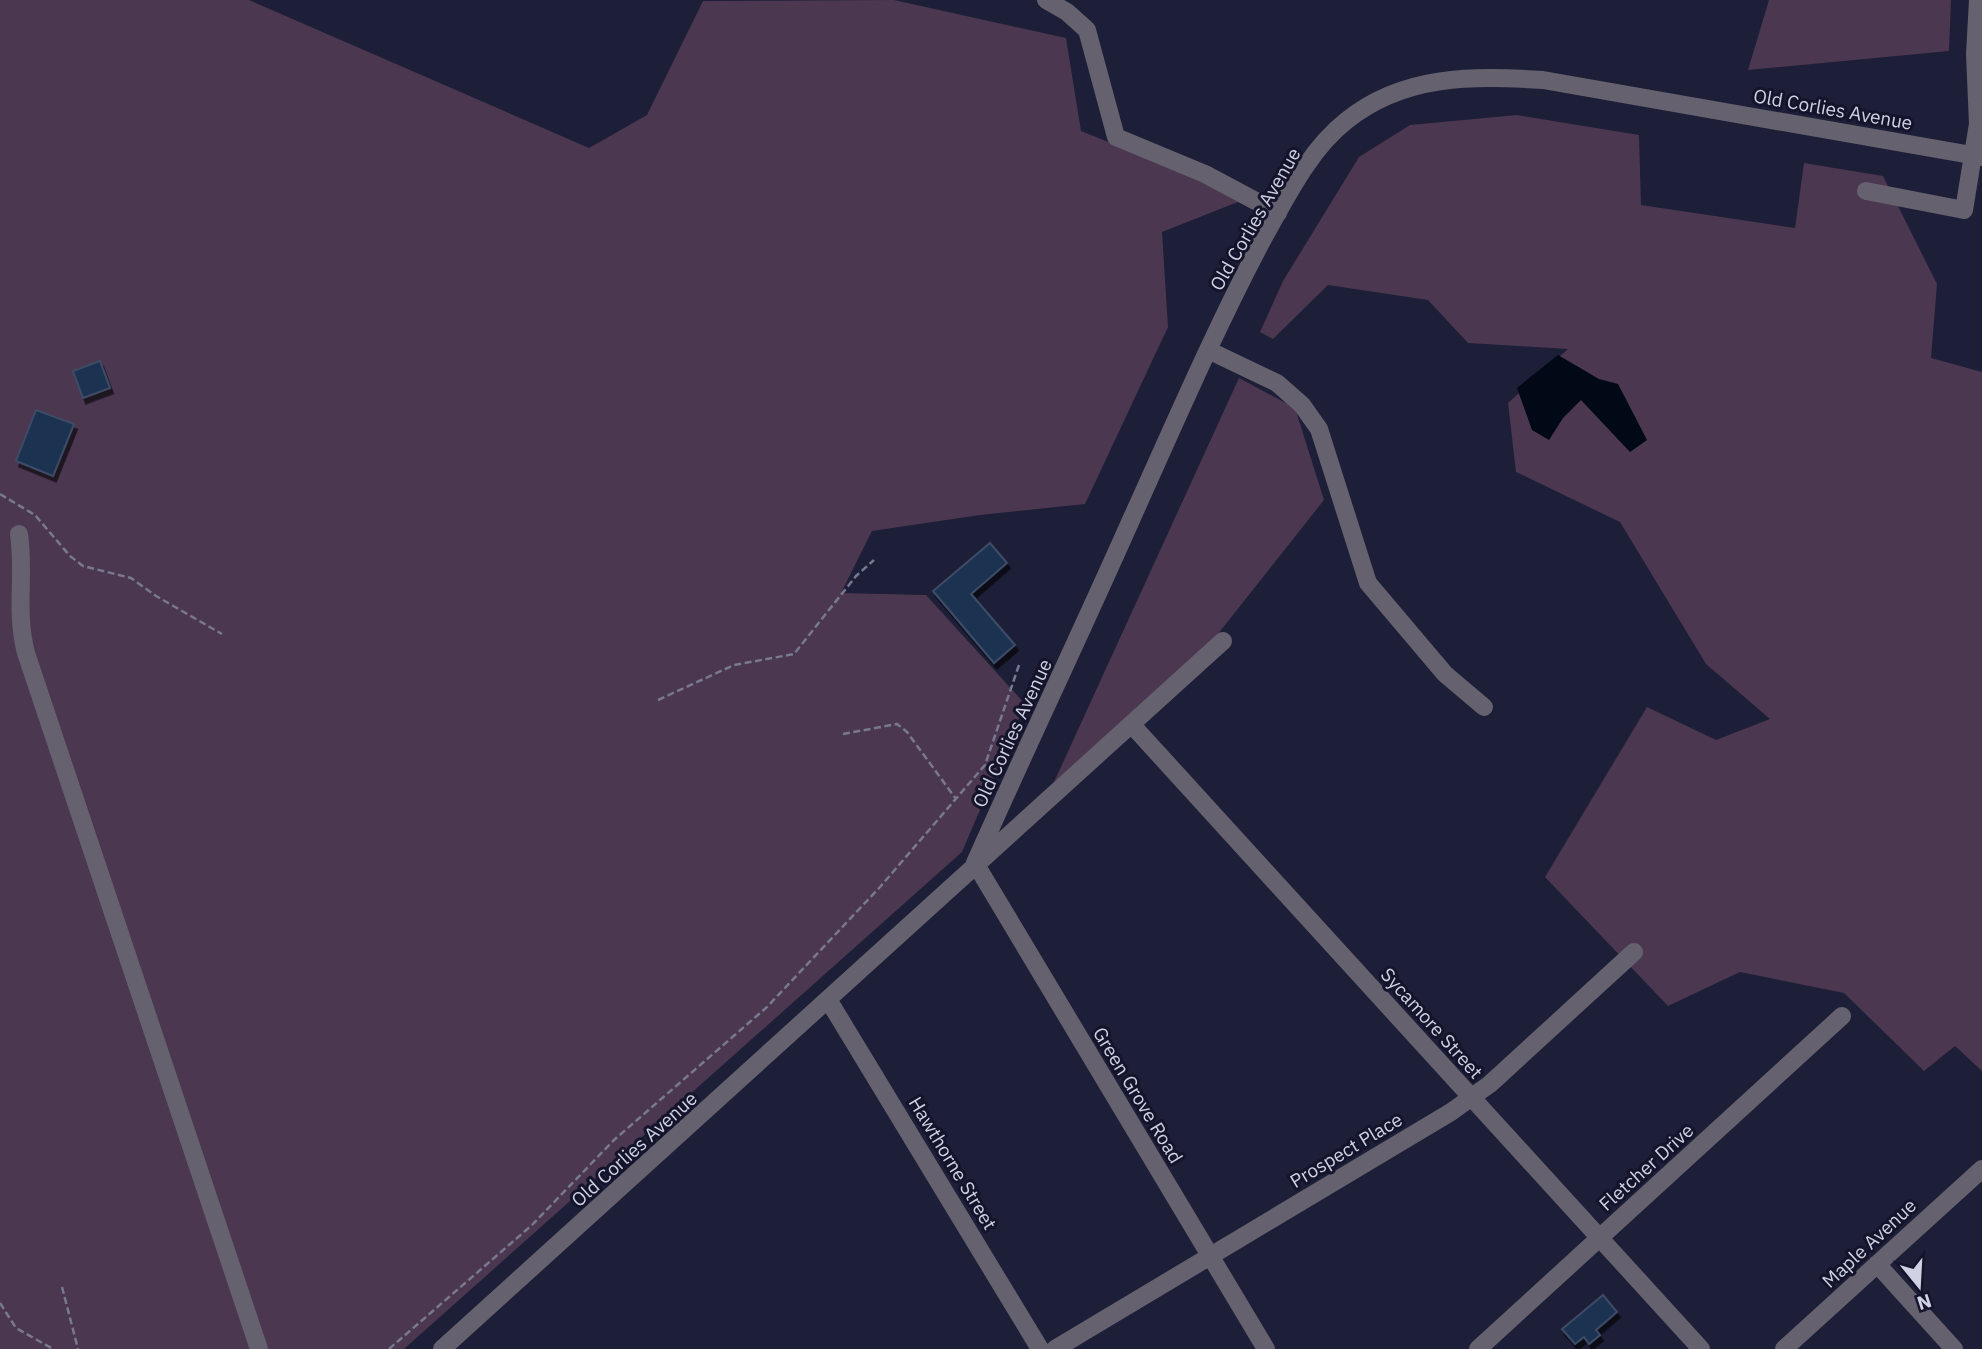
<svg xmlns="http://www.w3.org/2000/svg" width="1982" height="1349" viewBox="0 0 1982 1349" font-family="'IBM Plex Sans',sans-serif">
<defs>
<filter id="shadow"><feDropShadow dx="3" dy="5.5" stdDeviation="0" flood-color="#0009"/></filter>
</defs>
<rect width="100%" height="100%" fill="#1d1e37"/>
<!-- green -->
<path fill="#4b3750" d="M0,0H249L589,148L647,115L703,1L894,0L1066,38L1081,131L1248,198L1162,232L1168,327L1085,504L980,515L872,531L841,593L926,595L1025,704L962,852L404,1349H0Z
M1769,0H1951L1949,51L1748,70Z
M1517,115L1639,135L1641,205L1795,228L1804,163L1883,176L1937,284L1931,358L1982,372V1071L1955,1046L1924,1071L1844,993L1740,972L1668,1006L1545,877L1647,707L1716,740L1770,719L1706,664L1620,522L1516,472L1508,403L1568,349L1468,343L1428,300L1328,285L1273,339L1260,332L1283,281L1359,157L1410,125Z
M1239,378L1295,408L1324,500L1202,654L1049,793Z"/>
<!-- water -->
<path fill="#000915" d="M1558,355L1599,379L1618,384L1647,440L1630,452L1581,400L1563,418L1549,440L1532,430L1517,388Z"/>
<!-- building -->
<path fill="#1e3151" stroke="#3d4c66" stroke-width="2" filter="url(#shadow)" d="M100,361L110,388L83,398L73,371Z
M36,410L74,424L53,476L16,461Z
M990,543L1007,563L971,594L1015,645L994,663L933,591Z
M1603,1295L1617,1312L1596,1330L1600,1335L1589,1344L1584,1337L1575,1344L1562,1329Z"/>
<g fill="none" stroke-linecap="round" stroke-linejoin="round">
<!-- path -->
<path stroke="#78798e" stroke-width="2.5" stroke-dasharray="7 3.5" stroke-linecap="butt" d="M0,494L35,515L70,556L83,566L131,578L156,596L222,634
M658,700L734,665L794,654L856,576L874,560
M843,734L897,724L907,732L956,799
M62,1287L78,1349
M0,1303L16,1328L53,1349
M389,1349L532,1225L614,1140L767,1007L880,887L985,765L1020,662"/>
<!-- minor -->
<path stroke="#65616e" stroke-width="18" d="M1046,0L1067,12L1087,30L1116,137L1205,174L1278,213
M1866,191L1964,210L1978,124L1975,54L1978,0
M1208,350L1277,383L1302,405L1319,429L1368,583L1445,674L1484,707
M19,534C25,576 15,610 26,653L259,1349
M1132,725L1701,1349
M975,863C1026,748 1080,635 1131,520C1174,425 1215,329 1264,237C1286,198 1310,149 1346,121C1404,74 1473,76 1543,80L1982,157
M975,863L1266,1349
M829,1001L1040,1349
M1877,1264L1954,1349
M442,1349L1223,641
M1055,1349L1451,1112L1490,1084L1634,952
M1478,1349L1842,1016
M1784,1349L1982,1169"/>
</g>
<g text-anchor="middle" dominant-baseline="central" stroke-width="6" stroke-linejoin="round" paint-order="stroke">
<!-- street labels -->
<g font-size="19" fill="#d0d2e3" stroke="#14142c">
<text transform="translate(1833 109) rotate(10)">Old Corlies Avenue</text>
<text transform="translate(1255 219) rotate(-60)">Old Corlies Avenue</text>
<text transform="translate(1012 733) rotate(-65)">Old Corlies Avenue</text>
<text transform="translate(1432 1023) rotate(48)">Sycamore Street</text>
<text transform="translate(1138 1095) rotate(59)">Green Grove Road</text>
<text transform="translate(634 1149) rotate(-42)">Old Corlies Avenue</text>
<text transform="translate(1346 1150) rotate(-31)">Prospect Place</text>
<text transform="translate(953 1163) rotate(59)">Hawthorne Street</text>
<text transform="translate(1646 1167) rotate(-42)">Fletcher Drive</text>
<text transform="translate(1869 1243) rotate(-43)">Maple Avenue</text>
</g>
</g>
<!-- north arrow -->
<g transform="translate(1919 1286) rotate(162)" stroke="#14142c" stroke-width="5" paint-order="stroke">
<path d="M0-5L12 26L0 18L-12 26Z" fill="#d0d2e3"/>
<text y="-10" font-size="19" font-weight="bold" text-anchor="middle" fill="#d0d2e3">N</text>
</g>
</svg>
